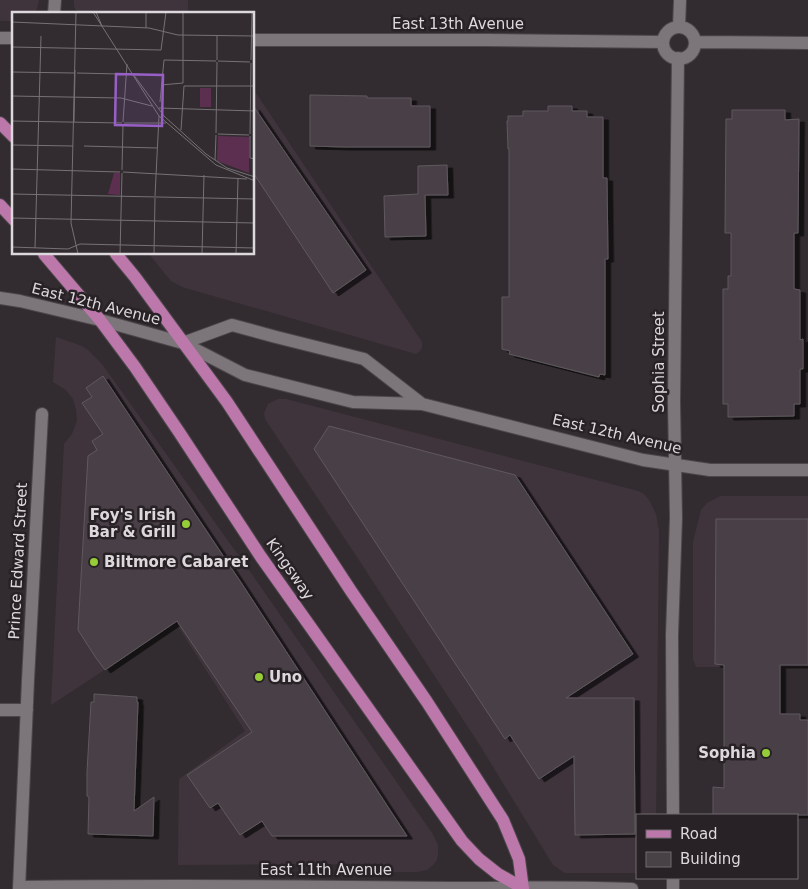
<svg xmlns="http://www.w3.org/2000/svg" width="808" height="889" viewBox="0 0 808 889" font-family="'DejaVu Sans',sans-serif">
<defs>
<filter id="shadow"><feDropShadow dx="5.5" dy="3" stdDeviation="0" flood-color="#0009"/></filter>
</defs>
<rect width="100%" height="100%" fill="#322c30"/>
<!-- built -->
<path fill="#40343c" d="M0,0H39L38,4L37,9L34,14H14V21H0Z
M74,0H188V14H78L74,6Z
M254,90L422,342V348L420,351L416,354L182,287L171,281L149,254H254Z
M56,337L82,346L88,350L102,364L251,573L432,833L438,845V854L437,860L433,865L427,870L417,872H388L377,864L178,865L179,779L245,731L176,623L51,705L64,444L72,434L77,421L76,409L73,399L66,390L53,382Z
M278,399H286L638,491L644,494L649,500L656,514L659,531L656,815H637V873H565L553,865L481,747L355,554L265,419L264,413L268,404Z
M720,496H808V667H696L693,659V542L701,510L707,503Z"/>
<!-- building -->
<path fill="#484146" stroke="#5f595d" filter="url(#shadow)" d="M310,95L367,96V98H411V106H430V147H345L310,146Z
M548,106H572V111H587V117H603V178H607L608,259H605V375L600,374L599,377L509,354L510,351L502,349V297H509V149H508L507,121H508V116H523V111H548Z
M254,107L366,270L333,293L254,174Z
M732,110H785V120L799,119L798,233H794V289L800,290V340L803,339V369H800V404H794V416L728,417V404H723V289H728V276H731V233H725L726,119H732Z
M447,165L448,195H425L426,236L385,237L384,196L418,194V166Z
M103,376L240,581L407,836H272L262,821L240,835L218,803L210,808L187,775L252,732L177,621L105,670L96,658L78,630L88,456L97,450L92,441L103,434L82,403L92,397L86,388Z
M329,426L515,475L633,654L566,698H634L635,834L575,835L574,756L539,779L510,735L505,739L314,449Z
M716,519H808V665H780V714H800V720H808V815H713V787L724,788V665L715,664Z
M94,694L137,697V702H138L134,811L154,797L153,836L88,834L89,797L87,796V772L91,702H94Z"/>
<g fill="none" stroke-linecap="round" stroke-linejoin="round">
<defs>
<path id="street" d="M54,14L55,0
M679,27L680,0
M663 43a16 16 0 1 1 32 0a16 16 0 1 1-32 0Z
M0,38H14
M254,40H487L663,42
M695,42L808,43
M0,710H27
M673,815L672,635L676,518L674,402L678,58
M19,887C163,885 307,886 450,888C511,888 572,886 632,889
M19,889L28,680L42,414
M673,889V878"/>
<path id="secondary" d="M0,298L20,301L100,320L183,343L245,375L353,402L422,404L643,460L710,470H808
M183,343L232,325L276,337L364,359L422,404"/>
<path id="primary" d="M0,123L14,137
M0,205L14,220
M44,254L100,320L135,367L179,432L261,557L462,841L479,859L498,874L523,888
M116,254L135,277L227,402L351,591L427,702L503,820L519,859L523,889"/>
</defs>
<!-- street casing -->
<use href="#street" stroke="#4c474b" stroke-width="14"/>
<!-- secondary casing -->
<use href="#secondary" stroke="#4c474b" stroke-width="14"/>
<!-- primary casing -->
<use href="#primary" stroke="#4c474b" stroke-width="14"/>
<!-- street -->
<use href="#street" stroke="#7c757a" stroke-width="12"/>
<!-- secondary -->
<use href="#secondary" stroke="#7c757a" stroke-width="12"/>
<!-- primary -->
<use href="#primary" stroke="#bc77ab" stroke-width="12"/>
</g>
<!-- markers -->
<g fill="#97cc39" stroke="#282226" stroke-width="2">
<circle cx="186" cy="524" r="5"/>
<circle cx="94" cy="562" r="5"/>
<circle cx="259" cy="677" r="5"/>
<circle cx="766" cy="753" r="5"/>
</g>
<g text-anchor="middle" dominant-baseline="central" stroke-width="5" stroke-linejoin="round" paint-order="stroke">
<!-- street labels -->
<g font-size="15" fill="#dcd8db" stroke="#282226">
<text x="458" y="24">East 13th Avenue</text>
<text transform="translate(96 304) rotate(14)">East 12th Avenue</text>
<text transform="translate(659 362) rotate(-90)">Sophia Street</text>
<text transform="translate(617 434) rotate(13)">East 12th Avenue</text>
<text transform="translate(18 561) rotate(-87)">Prince Edward Street</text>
<text transform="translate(290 569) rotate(55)">Kingsway</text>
<text x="326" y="870">East 11th Avenue</text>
</g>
<!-- poi labels -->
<g font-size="15" font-weight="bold" fill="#dcd8db" stroke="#282226" text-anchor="end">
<text x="176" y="515">Foy's Irish<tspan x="176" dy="17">Bar &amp; Grill</tspan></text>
<text x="104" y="562" text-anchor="start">Biltmore Cabaret</text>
<text x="269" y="677" text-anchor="start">Uno</text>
<text x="756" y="753">Sophia</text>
</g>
</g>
<!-- overview -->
<g transform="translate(12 12)">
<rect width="242" height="242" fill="#322c30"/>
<path d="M188,76H199V95H188ZM206,124L237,125V161L205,149ZM102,161H108V183L96,182Z" fill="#5c2f50"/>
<path fill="none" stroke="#767174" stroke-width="1" d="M64,0L59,211L66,242M81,0L147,104L204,153L243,169M84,0L90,14M0,10L137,16L166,23L243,24M134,16V0M0,35L149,38L154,0M205,48V24M239,48L240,0M206,49L238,50M0,60L62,61M65,61L150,63M121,62L152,104L194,142L215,156L243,165M149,73L171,71V0M0,84L109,86L140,94M148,90L152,48L204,49M147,96L243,99M0,109L110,111M62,110L63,58M111,110L115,52M112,111H154M169,118L172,74H243M204,121L205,50M206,122L237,123M238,122L239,51M238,124V146L243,147M0,133L61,134M72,134L145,136M203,148L204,123M0,157L108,160M110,158L111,112M111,160L235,167M0,182L243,187M143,184L147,104M0,206L243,211M0,235L56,237L68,232L243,236M23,236L29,24M108,242L110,161M142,242L143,186M190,242L192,163M224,242L226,166"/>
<path fill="#9860c7" fill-opacity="0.15" stroke="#9860c7" stroke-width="2.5" d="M104,62L151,63L150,114L103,113Z"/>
<rect width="242" height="242" fill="none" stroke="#dcd8db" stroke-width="2.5"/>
</g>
<!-- legend -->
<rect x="636" y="814" width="162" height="65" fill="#282226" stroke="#706b6e"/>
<rect x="646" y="830" width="25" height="8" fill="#bc77ab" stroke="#706b6e"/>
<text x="680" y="839" font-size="15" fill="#dcd8db">Road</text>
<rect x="646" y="852" width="25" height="15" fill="#484146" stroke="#706b6e"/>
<text x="680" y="864" font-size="15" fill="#dcd8db">Building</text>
</svg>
